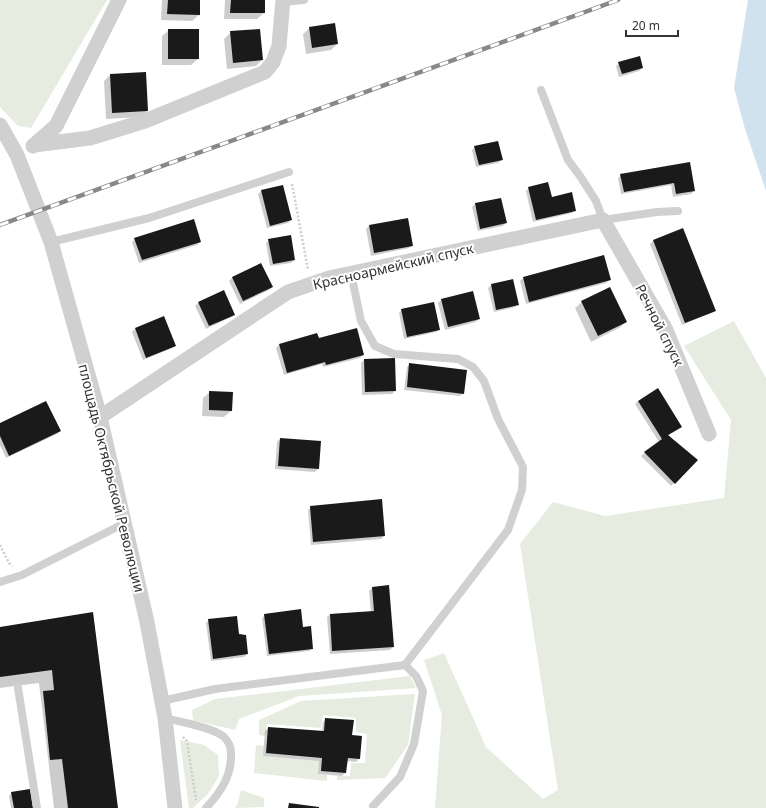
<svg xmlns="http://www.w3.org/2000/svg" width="766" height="808" viewBox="0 0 766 808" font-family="'Noto Sans',sans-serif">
<rect width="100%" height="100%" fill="#fff"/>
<!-- green -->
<path fill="#e6ecdf" d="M0,0H107L31,128L18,126L0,107Z
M734,321L766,378V808H435L442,715L424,660L444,653L486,747L543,799L558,790L520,544L553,502L605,516L724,498L731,420L684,346Z
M410,676L416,688L299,696L239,719L235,730L193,720L192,710L215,699Z
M415,694L408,745L385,778L337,780V776H350L351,763H365L367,734L356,732V718L323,715L321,728L267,724L265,736L259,735V720L301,701Z
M180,740L204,745L218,755L219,776L208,794L193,808H189Z
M256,745L264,746L263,756L319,761L318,774L327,775V781L254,773Z
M241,790L264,798V807L235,808L238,803Z"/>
<!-- water -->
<path fill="#cfe2ee" d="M748,0H766V191L745,129L734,88Z"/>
<!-- shadow -->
<path fill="#0003" d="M162,0H199V15L192,21L161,20Z
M225,0H264V13L257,19H224Z
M310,28L337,44L331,50L306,54L303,34Z
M169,30L198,59L191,65H162V36Z
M231,32L262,60L256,66L227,69L224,39Z
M619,63L642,68L639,71L619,77L616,66Z
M110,75L147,111L141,117L106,119L104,81Z
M475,147L501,160L498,163L476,167L472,150Z
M689,163L694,191L691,194L673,197L671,185L621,194L618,178L621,175Z
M529,188L551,198L575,210L572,213L533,222L526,191Z
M261,191L291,220L288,223L267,228L258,194Z
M501,199L506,223L503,226L478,231L472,207L475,204Z
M407,219L412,245L409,248L371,256L366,229L369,226Z
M683,230L714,310L711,313L682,325L650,244L653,241Z
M135,239L200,242L197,245L139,263L132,242Z
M269,240L294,260L291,263L270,266L266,243Z
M603,257L609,280L606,283L526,304L520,281L523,278Z
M261,264L272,287L269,290L240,304L229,281L232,278Z
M512,280L518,304L515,307L494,312L488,288L491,285Z
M441,300L479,319L476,322L445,330L438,303Z
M582,302L626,322L619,328L591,342L575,308Z
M198,303L234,314L231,317L206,329L195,306Z
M402,310L439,329L436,332L404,339L399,313Z
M163,317L175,346L172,348L143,360L132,332L135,329Z
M318,339L363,355L360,358L323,367L322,364L284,375L276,348L279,345Z
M394,359L395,391L392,394L362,395L361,363L364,360Z
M410,364L463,393L460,396L404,390L407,367Z
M210,392L231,411L224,417L202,416L203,398Z
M638,401L681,427L668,436L697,460L671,486L641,456L659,442L635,404Z
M0,424L60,431L57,434L6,458L0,445Z
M280,439L318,469L315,472L275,469L277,442Z
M311,507L384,536L381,539L311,545L308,510Z
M372,588L393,647L390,650L330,654L327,617L330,614L371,612L369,591Z
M93,614L117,808H54L39,683L0,688V628Z
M265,615L302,628L312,648L309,651L267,656L262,618Z
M209,620L238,635L247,654L244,657L211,661L206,623Z
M326,719L351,736L359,759L356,762L346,761L345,773L342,776L318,774L319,761L263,756L265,731L268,728L322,732L323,722Z
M12,793L32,808H11L9,796Z"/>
<!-- building -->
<path fill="#1a1a1a" d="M168,0H200V15L167,14Z
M231,0H265V13H230Z
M335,23L338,44L312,48L309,27Z
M168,29H199V59H168Z
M260,29L263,60L233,63L230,31Z
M640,56L643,68L622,74L618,62Z
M146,72L148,111L112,113L110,74Z
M498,141L503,160L479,165L474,146Z
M690,162L695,191L676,194L674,183L624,192L620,174Z
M548,182L552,197L572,192L576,211L536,220L528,187Z
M283,185L292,220L270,226L261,190Z
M501,198L507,223L480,229L475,203Z
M408,218L413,246L374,253L369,225Z
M194,219L201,242L142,260L134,238Z
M683,228L716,311L685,323L653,240Z
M291,235L295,260L273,264L268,239Z
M604,255L611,280L529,302L523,277Z
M261,263L273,287L243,301L232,277Z
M513,279L519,305L496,310L491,284Z
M610,287L627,322L598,336L581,301Z
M224,290L235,315L209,326L198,302Z
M473,291L480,319L448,327L441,299Z
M434,302L440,330L407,337L401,309Z
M164,316L176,346L146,358L135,328Z
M357,328L364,355L326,365L325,362L287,373L279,344L317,333L319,338Z
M395,358L396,391L365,392L364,359Z
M409,363L467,370L464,394L407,387Z
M658,388L682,427L668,435L698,460L675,484L644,452L662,439L638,401Z
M209,391L233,392L232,411L209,410Z
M46,401L61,431L9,456L0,436V423Z
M280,438L321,441L319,469L278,466Z
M382,499L385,536L313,542L310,506Z
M389,585L394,647L332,651L330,614L374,611L372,587Z
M301,609L303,627L311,626L313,649L269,654L264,614Z
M93,612L118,808H68L62,759L50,760L43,691L54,690L52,670L0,677V627Z
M237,616L239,634L246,635L248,654L213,659L208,619Z
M325,718L354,720L352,735L362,736L360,759L348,758L346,773L321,771L322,758L266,753L268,727L324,731Z
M30,789L33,808H14L11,792Z
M289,803L319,807V808H288Z"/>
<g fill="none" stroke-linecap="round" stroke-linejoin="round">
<!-- path -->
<path stroke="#cdcdcd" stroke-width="2.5" stroke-dasharray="2 2" stroke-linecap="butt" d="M292,184L308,270
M0,545L9,563L12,566
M183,737L187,741L196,800"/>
<!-- service -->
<path stroke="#d0d0d0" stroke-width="8" d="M283,2L304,0
M541,90L568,160L580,176L596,201L603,220L657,212L678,211
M51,242L149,218L289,172
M0,582L22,575L125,523
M18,688L37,808
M162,701L215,689L405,665L508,530L522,490L523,467L498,419L484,381L473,367L458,359L394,354L375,346L361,321L351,273
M165,718C180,722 212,727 224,737C228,741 231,747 231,753C232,775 221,792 206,808
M373,806L400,777L414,744L423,691L416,676L405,665"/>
<!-- minor -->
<path stroke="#d0d0d0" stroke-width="15" d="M0,125L17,155L51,242L100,417L147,622L165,718L175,808
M34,145L90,138L145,121L265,72L273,62L279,46L283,0
M33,146L56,126L119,0
M100,417L288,292L329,278L603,220L666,330L709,434"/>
<defs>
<path id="rail" d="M0,225L618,0"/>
</defs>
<!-- rail casing -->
<use href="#rail" stroke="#888" stroke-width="4.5"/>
<!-- rail -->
<use href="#rail" stroke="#fff" stroke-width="3" stroke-dasharray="9" stroke-linecap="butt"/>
</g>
<g text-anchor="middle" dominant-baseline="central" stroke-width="4" stroke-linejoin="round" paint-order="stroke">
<!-- street labels -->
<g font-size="14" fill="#333" stroke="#fff">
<text transform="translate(393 266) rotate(-13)">Красноармейский спуск</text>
<text transform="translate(660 325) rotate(63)">Речной спуск</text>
<text transform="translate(112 478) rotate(76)">площадь Октябрьской Революции</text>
</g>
</g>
<!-- scale -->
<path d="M626 30v6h52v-6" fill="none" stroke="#333333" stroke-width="2"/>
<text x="632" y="30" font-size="12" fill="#333333" stroke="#ffffff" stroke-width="3" paint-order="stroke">20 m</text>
</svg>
